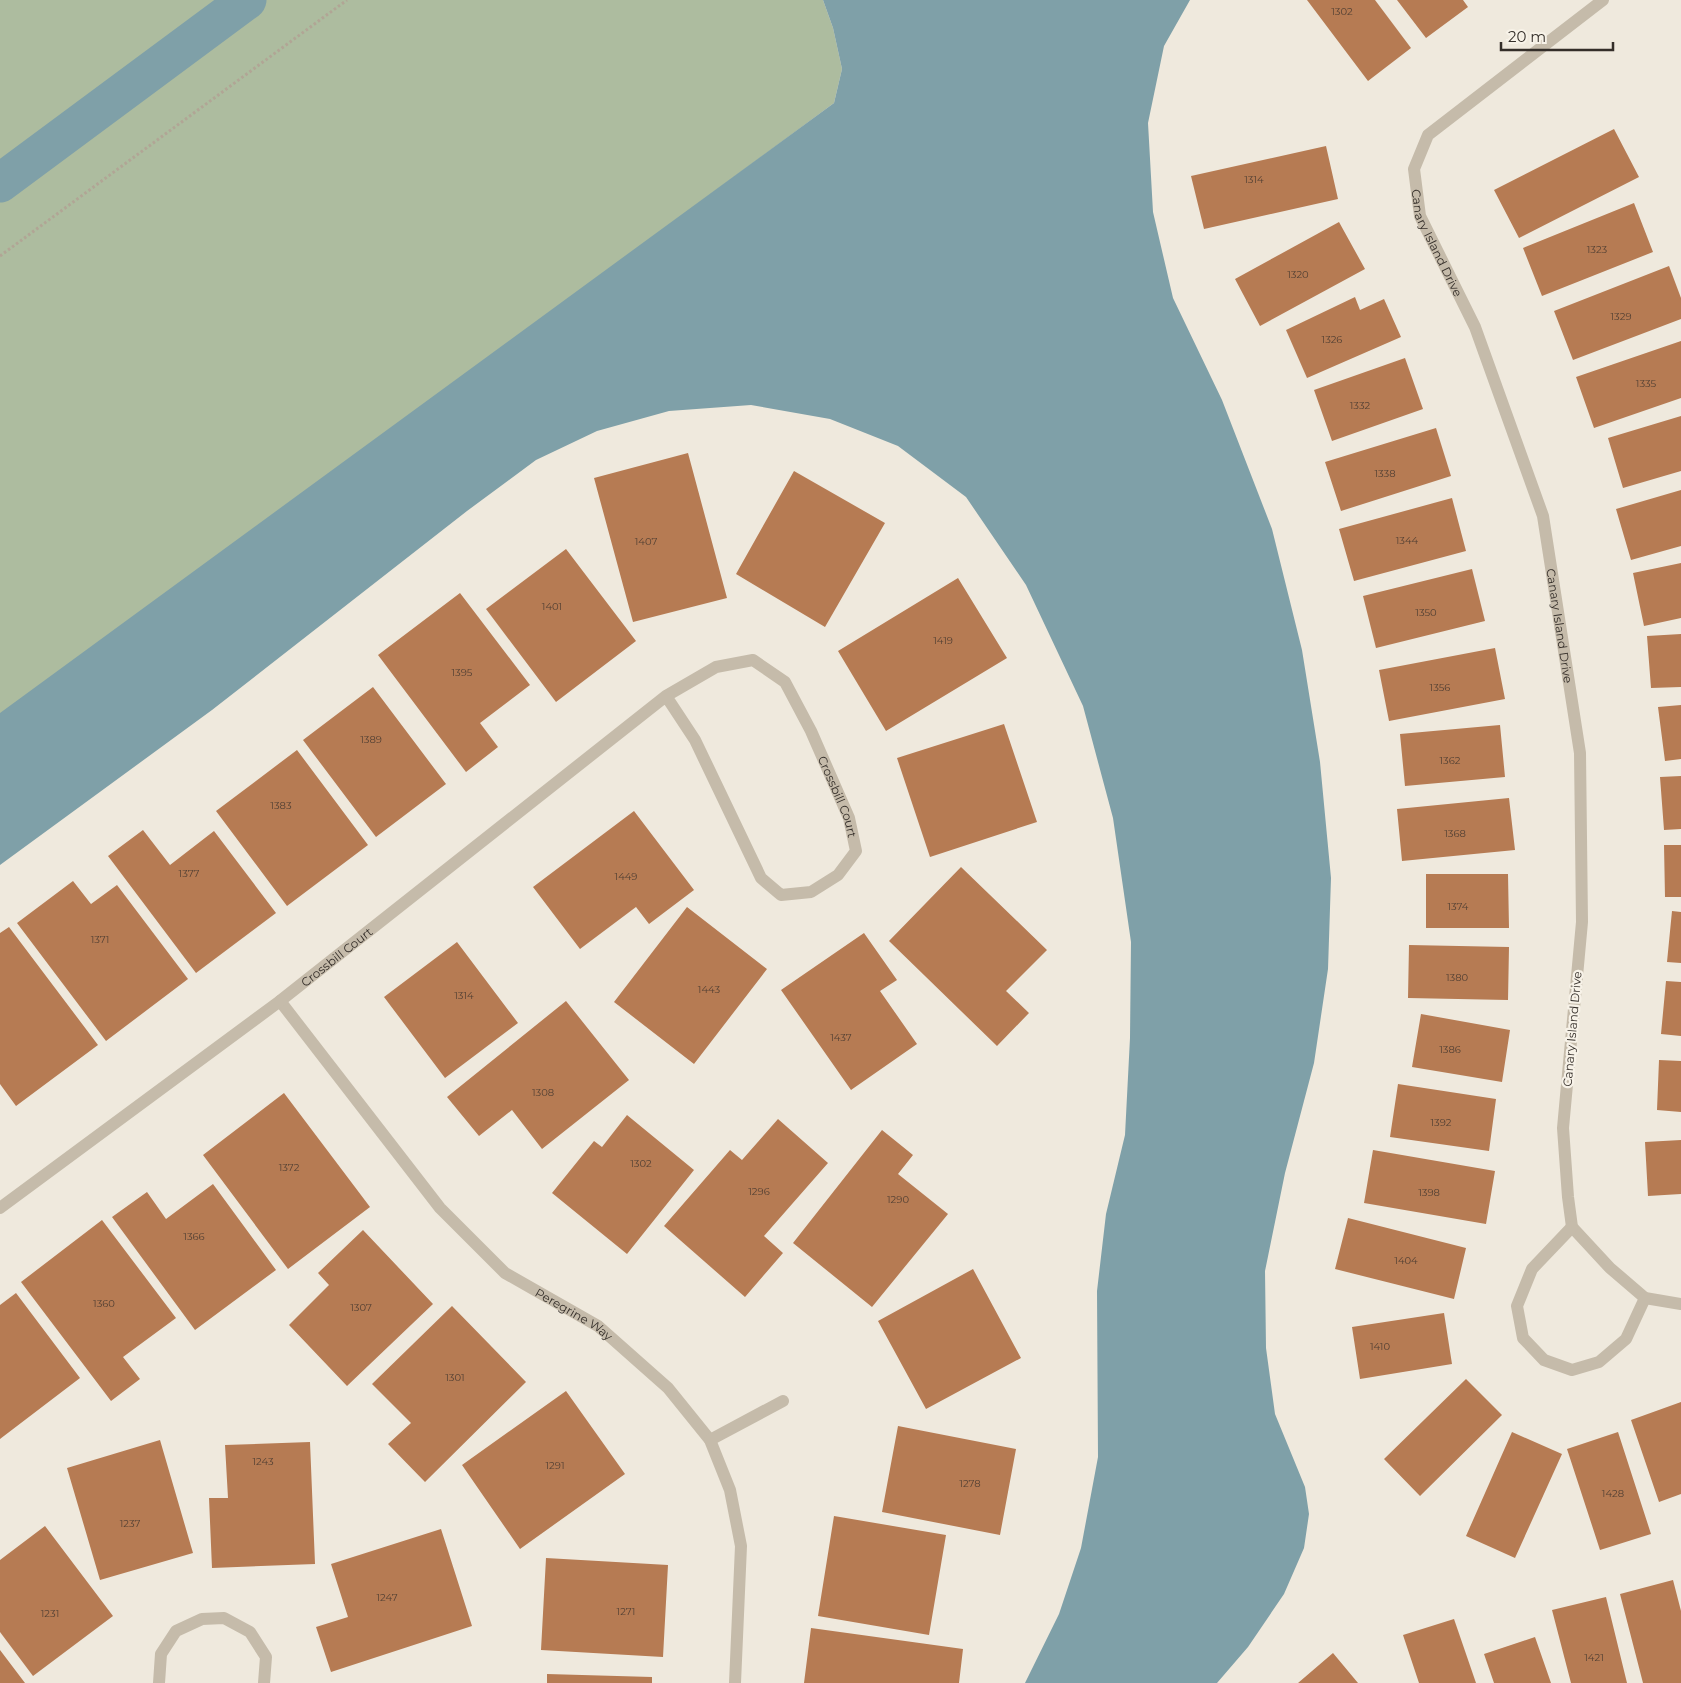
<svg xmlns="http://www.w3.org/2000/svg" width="1681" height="1683" viewBox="0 0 1681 1683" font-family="Montserrat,sans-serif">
<rect width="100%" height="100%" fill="#efe9dd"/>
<!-- green -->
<path fill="#adbc9f" d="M0,0H823L833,28L842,69L834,103L0,719Z"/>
<!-- water -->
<path fill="#7fa0a8" d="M823,0H1190L1164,46L1148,123L1153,212L1173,298L1222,400L1272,529L1302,650L1320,762L1331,878L1328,969L1314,1063L1285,1173L1265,1271L1266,1348L1275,1414L1305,1487L1309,1514L1304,1548L1284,1594L1248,1647L1217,1683H1025L1059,1614L1081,1548L1098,1457L1097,1291L1106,1214L1125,1135L1130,1038L1131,942L1113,818L1083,706L1026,585L966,497L898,446L830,419L751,405L669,411L597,431L536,460L467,511L212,710L0,865V713L834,103L842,69L833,28Z"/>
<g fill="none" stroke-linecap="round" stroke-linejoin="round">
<!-- canal -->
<path stroke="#7fa0a8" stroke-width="39" d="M0,183L247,0"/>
</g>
<!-- building -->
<path fill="#b67b53" d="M1307,0H1375L1411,48L1368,81Z
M1397,0H1463L1468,7L1426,38Z
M1614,129L1639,177L1519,238L1494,190Z
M1326,146L1338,199L1204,229L1191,176Z
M1634,203L1653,252L1542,296L1523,248Z
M1339,222L1365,269L1260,326L1235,279Z
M1669,266L1681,298V319L1573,360L1554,311Z
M1355,297L1360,310L1384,299L1401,337L1307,378L1286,330Z
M1681,341V398L1594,428L1576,377Z
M1405,358L1423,409L1332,441L1314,390Z
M1681,416V471L1623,488L1608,438Z
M1436,428L1451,476L1341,511L1325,462Z
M688,453L727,598L633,622L594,478Z
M794,471L885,523L825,627L736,574Z
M1681,490V546L1631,560L1616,509Z
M1452,498L1466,551L1354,581L1339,529Z
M566,549L636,641L556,702L486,609Z
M1681,563V618L1644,626L1633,573Z
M1472,569L1485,621L1376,648L1363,596Z
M958,578L1007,658L886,731L838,651Z
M460,593L530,685L480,723L498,747L466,772L378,655Z
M1681,634V687L1651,688L1647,636Z
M1495,648L1505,699L1389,721L1379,670Z
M373,687L446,784L376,837L303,740Z
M1681,705V759L1665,761L1658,707Z
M1004,724L1037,822L930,857L897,758Z
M1500,725L1505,777L1405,786L1400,734Z
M297,750L368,845L287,906L216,811Z
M1681,776V829L1664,830L1660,777Z
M1509,798L1515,850L1402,861L1397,809Z
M634,811L694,890L649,924L636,907L580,949L533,887Z
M143,830L170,865L214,831L276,913L196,973L108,856Z
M1664,845H1681V897H1665Z
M961,867L1047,950L1006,991L1029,1013L997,1046L889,941Z
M1426,874H1508L1509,928H1426Z
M73,881L91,904L117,885L188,979L106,1041L17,923Z
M687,907L767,969L694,1064L614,1002Z
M1672,911L1681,912V963L1667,962Z
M9,927L98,1045L16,1106L0,1084V933Z
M864,933L897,980L880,991L917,1044L851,1090L781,990Z
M457,942L518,1023L445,1078L384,997Z
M1409,945L1509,947L1508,1000L1408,998Z
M1666,981L1681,982V1036L1661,1034Z
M566,1001L629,1080L542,1149L512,1110L479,1136L447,1097Z
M1421,1014L1510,1030L1502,1082L1412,1067Z
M1659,1060L1681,1061V1112L1657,1110Z
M1398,1084L1496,1099L1489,1151L1390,1137Z
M284,1093L370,1207L288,1269L203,1155Z
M627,1115L694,1170L627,1254L552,1193L594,1141L602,1147Z
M778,1119L828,1163L764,1236L783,1253L745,1297L664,1226L730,1150L742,1160Z
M882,1130L913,1155L898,1174L948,1214L872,1307L793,1243Z
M1681,1140V1194L1648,1196L1645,1142Z
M1373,1150L1495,1171L1486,1224L1364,1203Z
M213,1184L276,1270L195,1330L112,1217L147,1192L166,1219Z
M1348,1218L1466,1248L1454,1299L1335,1269Z
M102,1220L176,1318L123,1357L140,1379L111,1401L21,1282Z
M363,1230L433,1304L347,1386L289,1325L329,1285L318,1273Z
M973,1269L1021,1358L926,1409L878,1321Z
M16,1293L80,1378L0,1439V1305Z
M452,1306L526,1382L425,1482L388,1444L411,1423L372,1384Z
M1444,1313L1452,1364L1360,1379L1352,1327Z
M1466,1379L1502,1415L1420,1496L1384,1459Z
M566,1391L625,1474L520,1549L462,1465Z
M1681,1402V1494L1659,1502L1631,1420Z
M898,1426L1016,1449L1000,1535L882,1512Z
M1512,1432L1562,1454L1515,1558L1466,1536Z
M1618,1432L1651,1534L1600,1550L1567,1449Z
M160,1440L193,1553L100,1580L67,1468Z
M310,1442L315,1564L212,1568L209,1498H228L225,1445Z
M834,1516L946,1535L929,1635L818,1616Z
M45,1526L113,1616L33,1676L0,1632V1560Z
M441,1529L472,1626L331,1672L316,1627L348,1617L331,1564Z
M546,1558L668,1565L663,1657L541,1650Z
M1673,1580L1681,1611V1683H1643L1620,1594Z
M1606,1597L1627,1683H1571L1552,1610Z
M1454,1619L1476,1683H1419L1403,1635Z
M811,1628L963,1649L959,1683H804Z
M1535,1637L1551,1683H1494L1484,1654Z
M0,1650L25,1683H0Z
M1333,1653L1358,1683H1298Z
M547,1674L652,1677V1683H547Z"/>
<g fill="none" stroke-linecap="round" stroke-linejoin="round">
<!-- path -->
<path stroke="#b1a595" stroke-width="3" stroke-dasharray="2.5 2.5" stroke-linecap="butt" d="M0,256L347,0"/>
<!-- minor -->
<g stroke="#c5bbaa" stroke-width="12">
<path id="s1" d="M1603,0L1428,135L1414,169L1420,216L1475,327L1543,516L1580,753L1582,922L1563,1128L1568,1197L1572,1227L1610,1268L1645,1298L1681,1304"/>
<path id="s2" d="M280,1001L440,1208L505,1273L598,1326L668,1388L710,1440L730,1490L741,1546L735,1683"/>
<path id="s3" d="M0,1208L280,1001L666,696L716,667L753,660L785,682L811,731L849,818L856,851L838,875L811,892L781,895L761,878L695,740L666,696"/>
<path d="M1572,1227L1532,1269L1517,1306L1523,1338L1544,1360L1572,1370L1599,1362L1626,1339L1645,1298"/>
<path d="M710,1440L783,1401"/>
<path d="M159,1683L161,1654L176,1631L202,1619L224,1618L250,1632L266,1657L264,1683"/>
</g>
</g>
<g text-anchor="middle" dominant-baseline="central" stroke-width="4.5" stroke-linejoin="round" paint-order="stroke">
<!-- number labels -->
<g font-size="10" fill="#544134">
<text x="1342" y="11">1302</text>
<text x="1254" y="179">1314</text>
<text x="1597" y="249">1323</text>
<text x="1298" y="274">1320</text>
<text x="1621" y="316">1329</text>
<text x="1332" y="339">1326</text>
<text x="1646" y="383">1335</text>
<text x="1360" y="405">1332</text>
<text x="1385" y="473">1338</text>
<text x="1407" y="540">1344</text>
<text x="646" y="541">1407</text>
<text x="552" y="606">1401</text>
<text x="1426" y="612">1350</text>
<text x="943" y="640">1419</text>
<text x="462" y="672">1395</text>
<text x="1440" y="687">1356</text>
<text x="371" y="739">1389</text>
<text x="1450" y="760">1362</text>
<text x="281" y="805">1383</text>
<text x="1455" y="833">1368</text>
<text x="189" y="873">1377</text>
<text x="626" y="876">1449</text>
<text x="1458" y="906">1374</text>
<text x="100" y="939">1371</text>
<text x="1457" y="977">1380</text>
<text x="709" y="989">1443</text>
<text x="464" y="995">1314</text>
<text x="841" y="1037">1437</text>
<text x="1450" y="1049">1386</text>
<text x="543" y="1092">1308</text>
<text x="1441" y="1122">1392</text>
<text x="641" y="1163">1302</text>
<text x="289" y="1167">1372</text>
<text x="759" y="1191">1296</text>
<text x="1429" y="1192">1398</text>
<text x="898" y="1199">1290</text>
<text x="194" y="1236">1366</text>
<text x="1406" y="1260">1404</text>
<text x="104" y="1303">1360</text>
<text x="361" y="1307">1307</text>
<text x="1380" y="1346">1410</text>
<text x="455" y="1377">1301</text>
<text x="263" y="1461">1243</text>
<text x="555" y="1465">1291</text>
<text x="970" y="1483">1278</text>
<text x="1613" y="1493">1428</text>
<text x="130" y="1523">1237</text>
<text x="387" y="1597">1247</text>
<text x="626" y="1611">1271</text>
<text x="50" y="1613">1231</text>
<text x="1594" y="1657">1421</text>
</g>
<!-- street labels -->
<g font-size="12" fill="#342e29" stroke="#f7f2e8">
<text stroke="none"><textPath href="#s1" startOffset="336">Canary Island Drive</textPath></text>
<text stroke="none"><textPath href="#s1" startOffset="741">Canary Island Drive</textPath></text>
<text stroke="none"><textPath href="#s3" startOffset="1101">Crossbill Court</textPath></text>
<text stroke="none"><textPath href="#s3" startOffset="420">Crossbill Court</textPath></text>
<text transform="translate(1572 1029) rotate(-85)">Canary Island Drive</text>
<text stroke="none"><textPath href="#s2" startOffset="434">Peregrine Way</textPath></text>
</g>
</g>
<!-- scale -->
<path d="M1501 42v8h112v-8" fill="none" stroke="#342e29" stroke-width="2.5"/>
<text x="1508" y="42" font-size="15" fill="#342e29" stroke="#f7f2e8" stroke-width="4" paint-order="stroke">20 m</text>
</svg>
